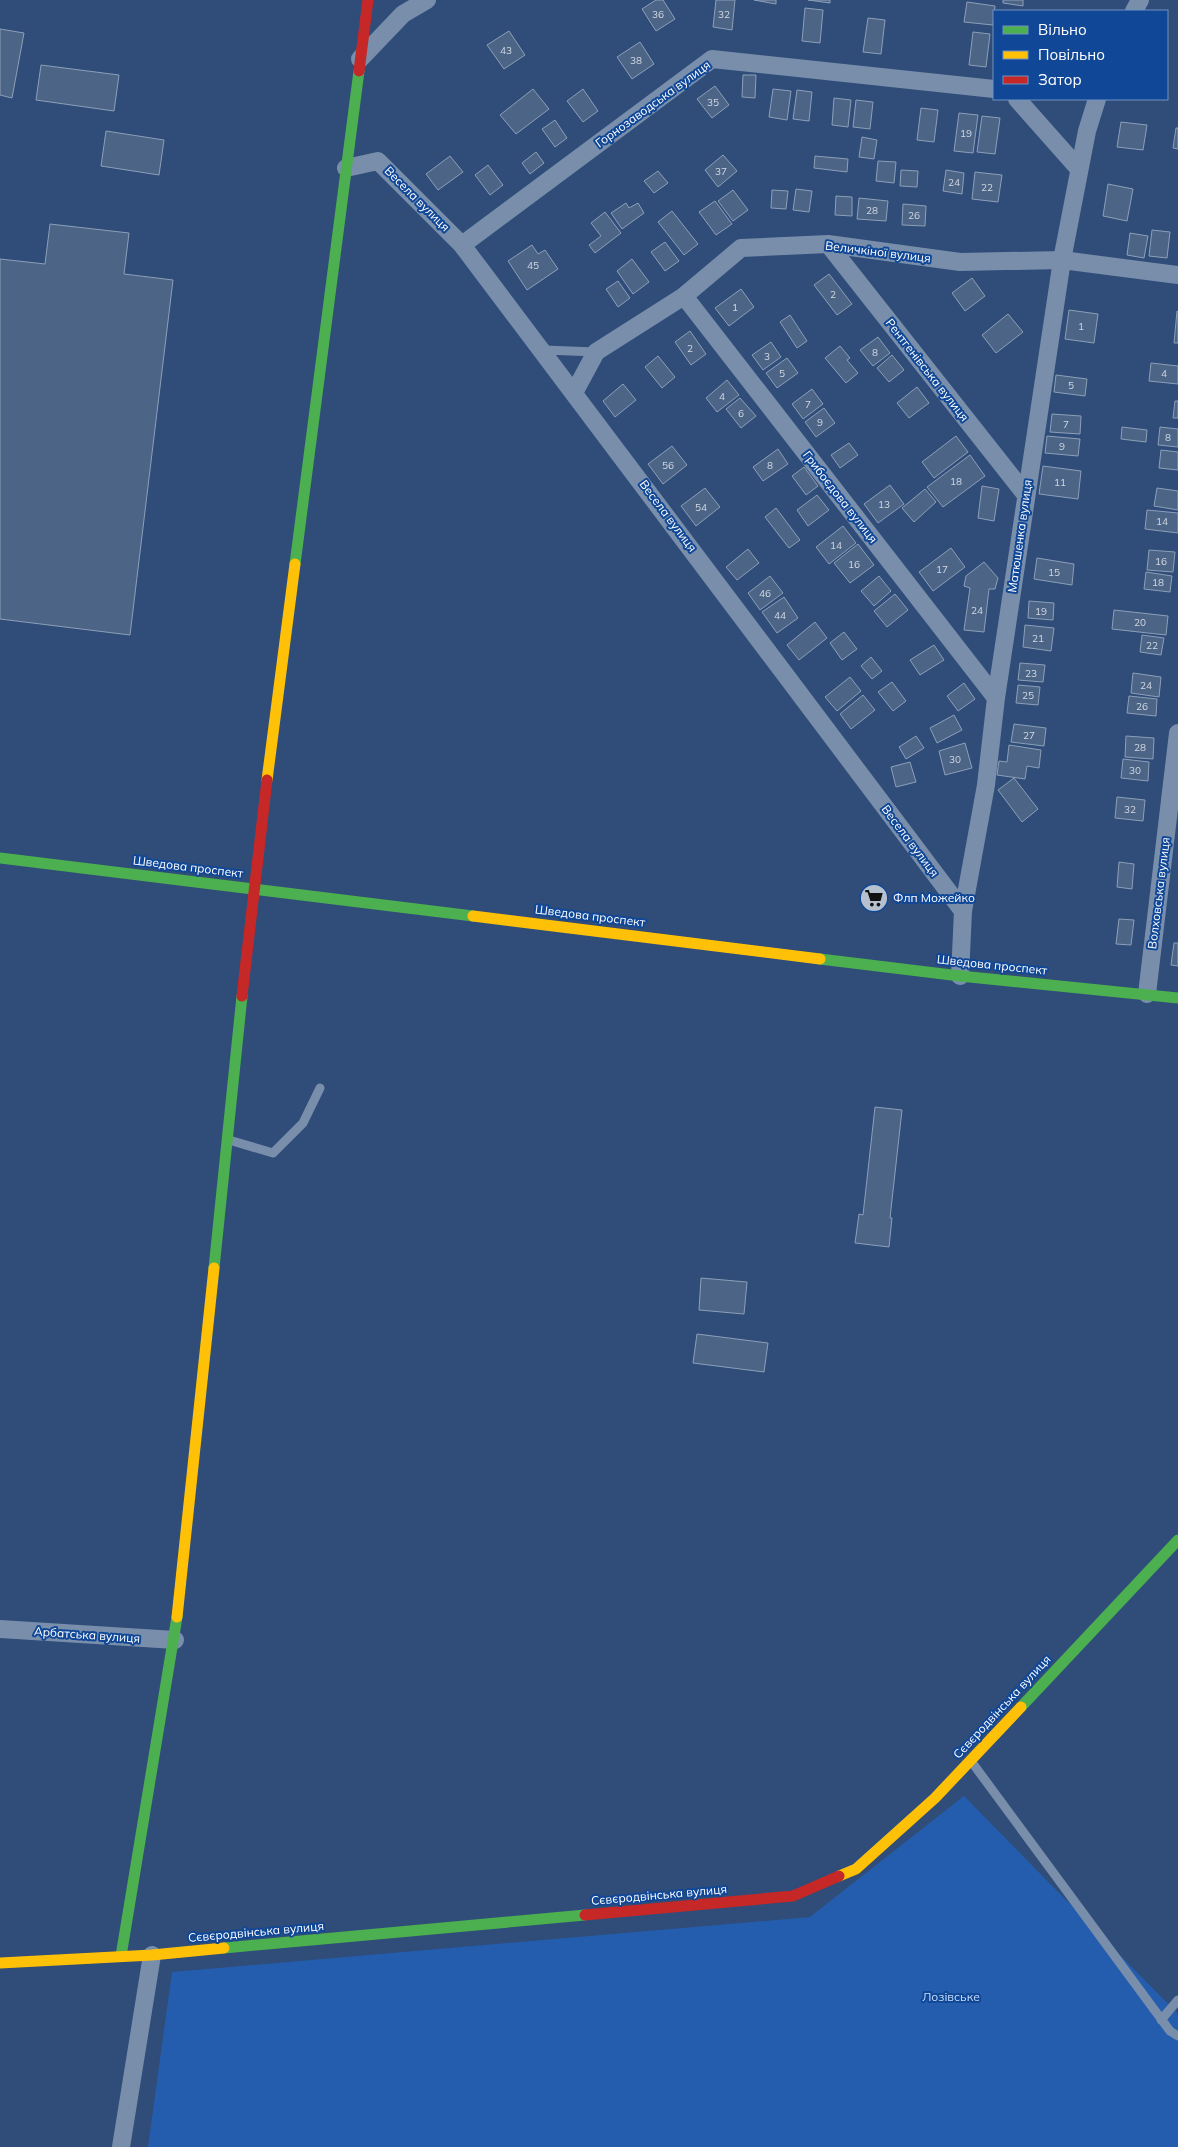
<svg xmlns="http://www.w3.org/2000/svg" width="1178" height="2147" viewBox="0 0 1178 2147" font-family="Mulish,sans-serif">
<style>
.green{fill:#245dae}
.building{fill:#4c6587;stroke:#8d9fb8}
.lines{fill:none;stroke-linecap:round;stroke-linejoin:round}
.lane{stroke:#788eab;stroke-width:9}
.street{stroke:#788eab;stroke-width:18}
.fast{stroke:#4caf50;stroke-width:11}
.slow{stroke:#ffc107;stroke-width:11}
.jam{stroke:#c62828;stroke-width:11}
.labels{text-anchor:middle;stroke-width:4;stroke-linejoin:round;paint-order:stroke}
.number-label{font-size:10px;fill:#d2d8e1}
.street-label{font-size:12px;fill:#fff;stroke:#104797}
.poi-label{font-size:12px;fill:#fff;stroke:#104797;text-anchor:start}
.park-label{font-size:12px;fill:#c8dffe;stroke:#104797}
</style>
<rect width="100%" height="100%" fill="#2f4d78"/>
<path class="green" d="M964,1796L1178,2014V2147H148L172,1972L810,1917Z"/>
<path class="building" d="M656,0H663L675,19L656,31L642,9Z
M716,0H735L732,30L713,27Z
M754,0H776V4Z
M808,0H830V3Z
M1003,0H1023V6L1003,3Z
M967,2L995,6L993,25L964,22Z
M805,8L823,10L820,43L802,41Z
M868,18L885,20L881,54L863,52Z
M0,29L24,33L12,98L0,95Z
M509,31L525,55L504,69L487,45Z
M973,32L990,34L986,67L969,65Z
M640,42L654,64L632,79L617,57Z
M41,65L119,75L114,111L36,100Z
M743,75H756L755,98L742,97Z
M715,86L729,105L712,118L697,99Z
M533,89L549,109L516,134L500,115Z
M583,89L598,111L583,122L567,101Z
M773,89L791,91L787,120L769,117Z
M797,90L812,92L809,121L793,119Z
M834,98L851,100L848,127L832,125Z
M856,100L873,102L870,129L853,127Z
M921,108L938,110L934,142L917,140Z
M959,113L978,115L973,153L954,151Z
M982,116L1000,118L995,154L977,152Z
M555,120L567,138L555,147L542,129Z
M1121,122L1147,125L1143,150L1117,147Z
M1176,128H1178V149L1173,148Z
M106,131L164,140L159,175L101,166Z
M862,137L877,140L874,159L859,157Z
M536,152L544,163L530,174L522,163Z
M723,155L737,171L718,187L705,170Z
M450,156L463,172L438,190L426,174Z
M815,156L848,159L847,172L814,168Z
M878,161L896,162L894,183L876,181Z
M488,165L503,185L490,195L475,175Z
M901,170L918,171L917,187L900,186Z
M946,170L964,173L962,194L943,191Z
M658,171L668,183L654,193L644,181Z
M975,172L1002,175L998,202L972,199Z
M1108,184L1133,189L1127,221L1103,216Z
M796,189L812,191L809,212L793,210Z
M733,190L748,210L733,221L718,201Z
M772,190L788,191L786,209L771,208Z
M836,196L852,197V216L835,215Z
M859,198L888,201L886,221L857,219Z
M715,201L732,224L716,235L699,212Z
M626,203L629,208L638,203L644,213L622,229L611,213Z
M903,204L926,206L925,226L902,225Z
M672,211L698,244L684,255L658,222Z
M605,212L621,233L595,253L589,245L601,236L591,223Z
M50,224L129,233L124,274L173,280L130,635L0,619V259L45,264Z
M1152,230L1170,232L1167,258L1149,256Z
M1130,233L1148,236L1144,258L1127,255Z
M665,242L679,261L665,271L651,252Z
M532,245L538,254L545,250L558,269L527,290L508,261Z
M632,259L649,282L633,294L617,271Z
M829,274L852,304L837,315L814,285Z
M972,278L985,296L965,311L952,293Z
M618,281L630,298L618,307L606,289Z
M741,289L754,307L729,326L715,308Z
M1069,310L1098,314L1094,343L1065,339Z
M1177,311L1178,312V343H1174Z
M1008,314L1023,332L996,353L982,335Z
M790,315L807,341L797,348L780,322Z
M690,331L706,354L691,365L675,342Z
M878,337L890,353L873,366L860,350Z
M771,342L781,357L763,370L752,355Z
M840,346L850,358L847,360L858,373L846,383L825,358Z
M892,355L904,370L889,382L877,368Z
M658,356L675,377L662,388L645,367Z
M787,358L798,373L777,388L766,373Z
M1151,363L1178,366V384L1149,381Z
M1056,375L1087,379L1085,396L1054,392Z
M727,380L739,395L717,412L706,398Z
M623,384L636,400L615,417L603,401Z
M917,387L929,403L909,418L897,403Z
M812,389L823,404L803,419L792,404Z
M740,398L756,416L741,428L726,409Z
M1175,401H1178V418H1173Z
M824,408L835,423L816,437L805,422Z
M1052,414L1081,416L1080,434L1050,432Z
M1122,427L1147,430L1146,442L1121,439Z
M1160,427L1178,429V447L1158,445Z
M956,436L968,452L934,478L922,462Z
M1047,436L1080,439L1078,456L1045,453Z
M849,443L858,455L840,468L831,455Z
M672,446L687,465L663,484L648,464Z
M778,449L788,464L763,481L753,467Z
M1161,450L1178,452V470L1159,468Z
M970,455L985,476L943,507L927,487Z
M1043,466L1081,471L1078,499L1039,494Z
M804,467L818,486L806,495L792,476Z
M890,485L904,504L878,523L864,504Z
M982,486L999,489L994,521L978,518Z
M705,488L720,507L696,526L681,506Z
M1157,488L1178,491V510L1154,506Z
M925,489L936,502L914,522L902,508Z
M817,495L829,510L808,526L797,510Z
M776,508L800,540L789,548L765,517Z
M1147,510L1178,513V533L1145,529Z
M843,526L856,543L829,564L816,547Z
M858,544L874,565L850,583L834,563Z
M951,548L965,567L933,591L919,572Z
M748,549L759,563L737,580L726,567Z
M1149,550L1175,552L1173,572L1147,570Z
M1037,558L1074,564L1072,585L1034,579Z
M984,562L998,578L995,589H989L984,632L964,630L970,588L964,586L966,576Z
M1146,572L1172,576L1170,592L1144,589Z
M770,576L783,593L760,610L748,593Z
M879,576L891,591L874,606L861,591Z
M895,594L908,610L887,627L874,611Z
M784,597L798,618L777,633L762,612Z
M1029,601L1054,603L1053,620L1028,618Z
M1114,610L1168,616L1166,635L1112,629Z
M815,622L827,638L799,660L787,645Z
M1025,625L1054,628L1051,651L1023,647Z
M844,632L857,649L842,660L830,643Z
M1142,635L1164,638L1161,655L1140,652Z
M934,645L944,660L920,675L910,660Z
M871,657L882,671L872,679L861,666Z
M1020,663L1045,665L1043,682L1018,680Z
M1133,673L1161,677L1159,697L1131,693Z
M850,677L861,691L837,711L825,697Z
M892,682L906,701L893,711L878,692Z
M964,683L975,699L958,711L947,696Z
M1018,685L1040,687L1038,705L1016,703Z
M863,695L875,710L851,729L840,714Z
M1129,696L1157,699L1156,716L1127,713Z
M954,715L962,730L937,743L930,728Z
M1014,724L1046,728L1044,746L1011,742Z
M916,736L924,748L906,759L899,747Z
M1126,736L1154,738L1153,759L1125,757Z
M965,743L972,768L945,775L939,751Z
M1009,745L1041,750L1039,768L1027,766L1025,779L997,775L999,761L1007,762Z
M1123,759L1149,762L1148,781L1121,778Z
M910,762L916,782L896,787L891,767Z
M1014,778L1038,809L1022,822L998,790Z
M1117,797L1145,800L1143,821L1115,818Z
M1119,862L1134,864L1132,889L1117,887Z
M1119,919L1134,920L1131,945L1116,944Z
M1174,943H1178V966L1171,965Z
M875,1107L902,1110L890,1218H892L889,1247L855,1243L859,1214L863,1215Z
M701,1278L747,1282L744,1314L699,1310Z
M697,1334L768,1343L764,1372L693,1363Z"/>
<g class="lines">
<path class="lane" d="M544,350L596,352
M229,1140L273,1153L303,1123L320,1088
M971,1761L1170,2031L1178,2036
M1161,2020L1178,2000"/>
<path class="street" d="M1134,11L1140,0
M360,59L403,14L427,0
M1017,99L1079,169
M346,168L378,161L462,245L963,911
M828,244L1026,495
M462,245L712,59L994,89
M684,296L996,698
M575,391L596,352L684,296L741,248L828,244L960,262L1062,260L1178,275
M960,976L963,911L986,785L996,698L1062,260L1087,131L1097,99
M1147,994L1178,733
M0,1629L175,1640
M121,2147L152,1955"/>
<path class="fast" d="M295,564L359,71
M0,858L473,916
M820,959L960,976L1178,998
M214,1268L242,996
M1021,1707L1178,1540
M224,1948L585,1915
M121,1956L177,1617"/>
<path class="slow" d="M267,780L295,564
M473,916L820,959
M177,1617L214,1268
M839,1876L856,1869L935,1798L1021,1707
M0,1963L152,1955L224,1948"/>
<path class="jam" d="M359,71L368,0
M242,996L267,780
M585,1915L793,1896L839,1876"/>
</g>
<defs>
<symbol id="supermarket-disc" viewBox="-11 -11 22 22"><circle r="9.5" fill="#b6c1d0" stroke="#104797"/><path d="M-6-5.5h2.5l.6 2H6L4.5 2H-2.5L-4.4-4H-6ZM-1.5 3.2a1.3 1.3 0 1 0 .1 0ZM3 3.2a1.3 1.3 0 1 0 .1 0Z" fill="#111"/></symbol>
</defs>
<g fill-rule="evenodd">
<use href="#supermarket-disc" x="858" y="882" width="32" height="32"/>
</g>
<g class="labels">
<g class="number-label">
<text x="658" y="18">36</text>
<text x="724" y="18">32</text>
<text x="506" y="54">43</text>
<text x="636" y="64">38</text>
<text x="713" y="106">35</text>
<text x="966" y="137">19</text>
<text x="721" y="175">37</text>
<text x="954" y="186">24</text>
<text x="987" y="191">22</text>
<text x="872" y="214">28</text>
<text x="914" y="219">26</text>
<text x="533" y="269">45</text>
<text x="833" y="298">2</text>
<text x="735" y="311">1</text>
<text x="1081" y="330">1</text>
<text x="690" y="352">2</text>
<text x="875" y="356">8</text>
<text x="767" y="360">3</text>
<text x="782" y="377">5</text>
<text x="1164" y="377">4</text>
<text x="1071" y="389">5</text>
<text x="722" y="400">4</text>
<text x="808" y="408">7</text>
<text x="741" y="417">6</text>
<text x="820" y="426">9</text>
<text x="1066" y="428">7</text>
<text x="1168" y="441">8</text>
<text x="1062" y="450">9</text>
<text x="668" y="469">56</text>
<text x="770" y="469">8</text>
<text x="956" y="485">18</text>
<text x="1060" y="486">11</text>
<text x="884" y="508">13</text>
<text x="701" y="511">54</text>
<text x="1162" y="525">14</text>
<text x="836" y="549">14</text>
<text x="1161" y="565">16</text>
<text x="854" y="568">16</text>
<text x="942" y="573">17</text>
<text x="1054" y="576">15</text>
<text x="1158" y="586">18</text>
<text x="765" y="597">46</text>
<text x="977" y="614">24</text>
<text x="1041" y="615">19</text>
<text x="780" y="619">44</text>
<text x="1140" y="626">20</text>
<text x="1038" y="642">21</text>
<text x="1152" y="649">22</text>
<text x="1031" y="677">23</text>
<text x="1146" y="689">24</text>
<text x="1028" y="699">25</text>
<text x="1142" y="710">26</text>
<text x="1029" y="739">27</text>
<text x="1140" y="751">28</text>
<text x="955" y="763">30</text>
<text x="1135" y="774">30</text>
<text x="1130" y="813">32</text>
</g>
<g class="street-label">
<text transform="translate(653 104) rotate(-36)" y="4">Горнозаводська вулиця</text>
<text transform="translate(417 199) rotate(45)" y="4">Весела вулиця</text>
<text transform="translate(878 252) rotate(7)" y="4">Величкіної вулиця</text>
<text transform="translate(927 370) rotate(52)" y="4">Рентгенівська вулиця</text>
<text transform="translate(840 497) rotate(52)" y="4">Грибоєдова вулиця</text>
<text transform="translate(668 516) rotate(53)" y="4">Весела вулиця</text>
<text transform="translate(1020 536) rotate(-82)" y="4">Матюшенка вулиця</text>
<text transform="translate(910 841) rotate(53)" y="4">Весела вулиця</text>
<text transform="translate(188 867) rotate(7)" y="4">Шведова проспект</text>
<text transform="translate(1159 893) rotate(-83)" y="4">Волховська вулиця</text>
<text transform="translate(590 916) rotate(7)" y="4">Шведова проспект</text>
<text transform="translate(992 965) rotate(6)" y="4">Шведова проспект</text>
<text transform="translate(87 1635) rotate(4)" y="4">Арбатська вулиця</text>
<text transform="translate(1002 1707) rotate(-47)" y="4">Сєвєродвінська вулиця</text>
<text transform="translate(659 1895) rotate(-5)" y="4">Сєвєродвінська вулиця</text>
<text transform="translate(256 1932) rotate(-5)" y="4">Сєвєродвінська вулиця</text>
</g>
<g class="poi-label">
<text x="893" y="902">Флп Можейко</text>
</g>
<g class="park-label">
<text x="951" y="2001">Лозівське</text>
</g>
</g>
<rect x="993" y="10" width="175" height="90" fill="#104797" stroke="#7091c1"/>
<rect x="1003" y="26" width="25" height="8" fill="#4caf50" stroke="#7091c1"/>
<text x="1038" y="35" font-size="15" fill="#ffffff">Вільно</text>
<rect x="1003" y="51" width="25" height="8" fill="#ffc107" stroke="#7091c1"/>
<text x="1038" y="60" font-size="15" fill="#ffffff">Повільно</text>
<rect x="1003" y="76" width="25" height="8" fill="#c62828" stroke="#7091c1"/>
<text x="1038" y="85" font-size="15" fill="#ffffff">Затор</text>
</svg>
